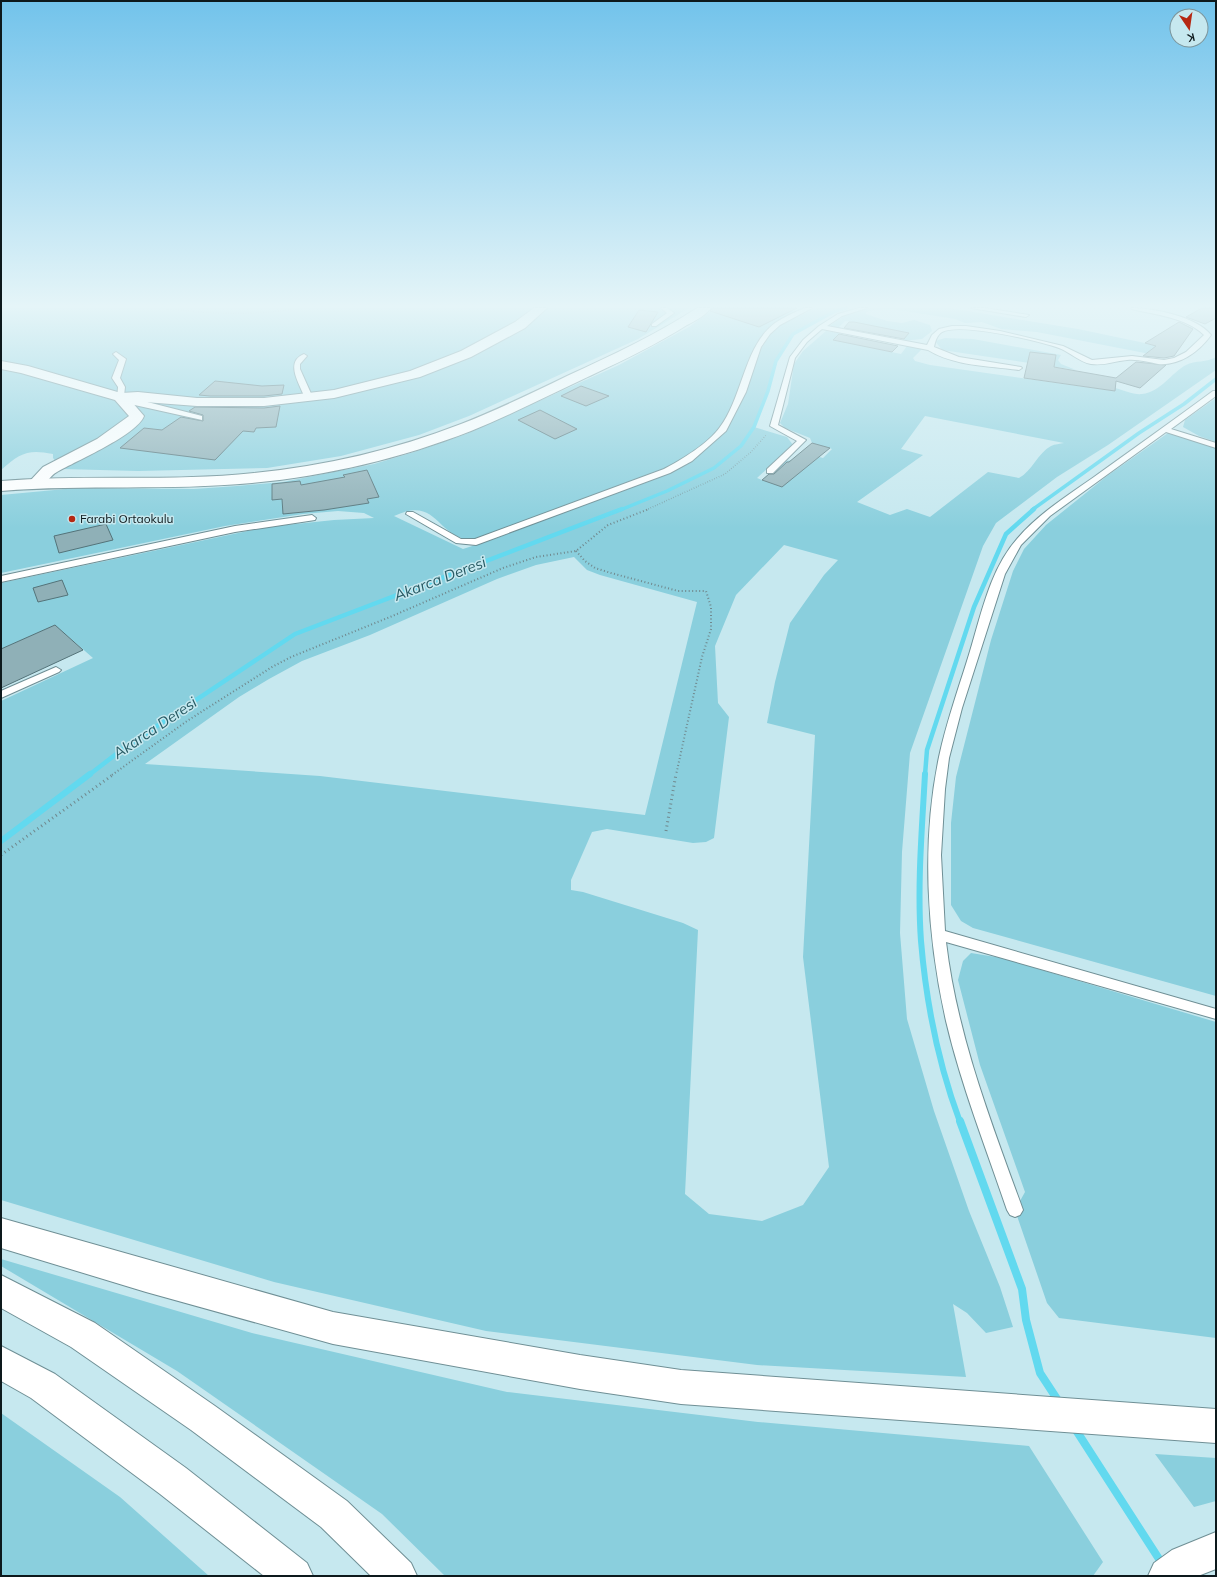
<svg xmlns="http://www.w3.org/2000/svg" width="1217" height="1577" viewBox="0 0 1217 1577" font-family="Mulish,sans-serif">
<style>
.green{fill:#8acfdd;fill-rule:evenodd}
.lines{fill:none;stroke-linecap:round;stroke-linejoin:round}
.stream-far3{stroke:#62d9ef;stroke-width:3.5}
.stream-far2{stroke:#62d9ef;stroke-width:4.5}
.stream-far1{stroke:#62d9ef;stroke-width:6}
.stream{stroke:#62d9ef;stroke-width:8}
.building{fill:#8fb0b7;stroke:#547379}
.lane-casing{stroke:#6f8f95;stroke-width:2}
.street-casing{stroke:#6f8f95;stroke-width:2}
.secondary-casing{stroke:#6f8f95;stroke-width:2}
.highway-casing{stroke:#6f8f95;stroke-width:2}
.path-far2{stroke:#70888d;stroke-width:1.5;stroke-dasharray:0.5 2;stroke-linecap:butt}
.path-far1{stroke:#70888d;stroke-width:2;stroke-dasharray:1 2.5;stroke-linecap:butt}
.path{stroke:#70888d;stroke-width:3;stroke-dasharray:1 3.5;stroke-linecap:butt}
.lane{fill:#fff;fill-rule:evenodd}
.street{fill:#fff;fill-rule:evenodd}
.secondary{fill:#fff;fill-rule:evenodd}
.highway{fill:#fff;fill-rule:evenodd}
.poi-dot{fill:#b52813;stroke:#c6e8ef;stroke-width:1.5}
.labels{text-anchor:middle;stroke-width:3;stroke-linejoin:round;paint-order:stroke}
.far-poi-label{font-size:12px;fill:#0d191c;stroke:#c6e8ef;text-anchor:start}
.water-label{font-size:15px;font-style:italic;fill:#275a63;stroke:#c6e8ef}
</style>
<rect width="100%" height="100%" fill="#c6e8ef"/>
<path class="green" d="M1,308H689L638,339L469,416L419,435L341,456L267,468L138,471L62,469L53,458V454C28,449 20,453 1,470Z
M715,308H783L797,312C790,315 781,318 775,323C747,345 747,382 731,412C716,438 688,457 662,471L472,540C435,537 438,495 394,516L463,549L497,538L667,473L726,429L746,392L761,349L769,336L781,325L816,308H846L835,311L793,334L776,361L768,391L754,427L787,437L793,445L757,478L762,480L786,461L792,460L802,452L823,458L832,449L812,443L810,438L785,428L780,423L788,404L794,364L803,351L826,331L840,333L834,340L901,354L907,346L922,349L913,358L915,361L930,365L1114,391L1115,388C1123,390 1134,395 1142,394C1161,392 1171,373 1186,365C1195,360 1207,363 1216,357V370L1108,445L1057,477L996,523L983,546L910,753L902,852L900,933L907,1019L934,1111L969,1211L1000,1287L1013,1327L986,1333L967,1313L953,1304L966,1377L757,1365L486,1331L274,1282L1,1200V701L93,658L55,625L1,649V583L267,527L334,520L374,518L364,513L338,511L303,514L225,526L1,573V495L76,488L194,489L237,486L283,482L374,464L414,452L466,434L619,365L689,327ZM925,416L1064,443C1060,444 1055,444 1051,446C1038,453 1032,471 1019,478L988,472L930,517L907,509L890,515L857,502L923,455L901,449ZM784,545L838,560L824,575L790,623L775,682L767,723L815,735L803,957L829,1167L803,1205L762,1221L709,1214L685,1194L698,930L683,923L583,892L571,890V880L592,832L607,829L693,843L706,842L714,838L729,717L718,703L715,646L736,595ZM574,557L587,570L600,575L697,602L645,815L320,776L145,764L239,697L269,679L302,661L370,635L497,579L536,565Z
M871,308H949L1078,329L1178,350L1170,355L1160,356L1037,332L1001,329L982,322L965,323L955,319L892,309L875,310L866,312V314L887,321L902,323L914,320L930,325L932,331L922,339L902,341L909,333L854,322L845,321L839,327L846,330L828,327L844,316Z
M945,338L973,339L1056,354L1061,355L1058,360L1061,364L1076,370L942,350L935,341Z
M1216,398V442L1199,436L1183,427L1185,420Z
M1168,433L1216,446V996L973,928L961,921L951,905V823L956,777L991,640L1013,571L1024,549L1046,525L1107,476Z
M971,953L1002,958L1216,1022V1338L1059,1318L1047,1303L1015,1210L1025,1192L980,1065L958,980L963,961Z
M1,1259L252,1333L507,1392L758,1422L1029,1446L1103,1562L1093,1576H445L382,1514L177,1371L1,1266Z
M1,1413L120,1497L209,1576H1Z
M1155,1454L1216,1458V1501L1194,1507Z"/>
<g class="lines">
<path class="stream-far3" d="M620,510L667,491L714,468L741,446L754,427L768,391L776,361L793,334L835,311L846,308
M1032,510L1139,433L1184,404L1216,379"/>
<path class="stream-far2" d="M89,775L124,748L295,634L622,509
M925,775L927,750L974,607L1006,534L1034,509"/>
<path class="stream-far1" d="M925,774C922,829 917,885 921,941C926,1001 939,1066 960,1122
M1,841L90,774"/>
<path class="stream" d="M960,1121L1022,1289L1026,1320L1040,1373L1059,1402
M1074,1427L1170,1576"/>
</g>
<path class="building" d="M712,308H797L759,327L710,311Z
M1202,308H1216V318L1205,324L1186,317Z
M639,310L658,312L646,332L628,327Z
M849,322H854L909,333L904,339L844,328Z
M1179,322L1193,329L1174,356L1164,358L1143,356L1156,346L1145,343Z
M839,334L898,346L892,352L833,340Z
M1030,352L1056,355L1054,367L1116,378L1136,362L1166,365L1140,388L1116,381L1115,391L1024,378Z
M215,381L262,386L284,385L282,394L264,396H210L199,395Z
M581,386L609,396L586,406L561,396Z
M280,406L276,427L256,428L254,432L243,431L215,460L120,448L144,428L162,430L181,417L203,421V415L189,411L195,407L264,408Z
M540,410L577,429L555,439L518,420Z
M812,443L830,448L782,487L762,480L769,474H774L787,462H789Z
M367,470L379,497L367,499L369,503L324,510L283,514L282,499L272,500V484L300,481L301,485L345,477L343,475Z
M106,524L113,540L59,553L54,536Z
M62,580L68,595L38,602L33,588Z
M55,625L83,650L1,688V649Z"/>
<g class="lines">
<defs>
<path id="lane" d="M661,308H667L674,313L656,326H652V324L667,313Z
M805,308H812L780,325L770,334L761,347L746,392L726,431L692,461L670,473L476,545L456,543L406,514L407,512H413L461,539H475L664,469C681,460 709,443 720,427C743,396 744,346 775,323C784,317 795,312 805,308Z
M859,308H867L842,316L827,326L927,345L932,335L939,329L952,326H966L1000,331L1063,346L1092,360L1132,356L1164,360L1174,358L1186,352L1204,335C1186,317 1155,315 1132,309L1131,308C1154,308 1197,317 1211,335C1199,352 1179,366 1158,364C1148,362 1138,359 1127,360C1115,361 1104,366 1091,364C1079,362 1070,352 1059,348C1038,341 961,322 942,332C937,335 935,342 934,347L959,357L1021,367L1022,368L1019,370C989,366 954,366 928,350L822,329L807,342L795,358L778,425L806,440L773,473H767V469L797,441L770,426L790,357L803,340L819,326L838,314Z
M971,308H985L1029,315L1026,317Z
M116,352L126,359L120,378L125,387L124,396L202,416V420L130,404L117,399L118,387L112,378L119,360L113,354Z
M304,354L307,356L300,364V369L313,398L309,400L305,398C300,385 284,362 304,354Z
M1213,391H1216V396L1171,429L1216,443V448L1166,432L1050,516L1021,545L1005,574L962,708L949,758L945,789L941,855L945,931L1216,1009V1019L946,942C957,1035 991,1122 1023,1210L1020,1215L1015,1217L1010,1215L1007,1210C986,1148 961,1085 946,1021C927,936 921,843 939,757C946,724 957,693 967,661C980,621 988,572 1017,539C1038,514 1067,496 1094,477C1134,448 1174,420 1213,391Z
M312,515L316,518L315,520L235,532L1,582V576L235,526Z
M56,667L61,670L59,672L1,698V691Z"/>
<path id="street" d="M534,308H547L525,328L471,357L420,377L334,398L264,406H197L131,401L144,416C137,435 76,461 57,472C51,475 48,481 43,485C39,487 35,486 31,485L29,482L43,467L97,439L129,416L115,400L21,373L1,369V361L28,366L121,393L138,392L197,398H264L334,390L410,371L461,351L515,322Z"/>
<path id="secondary" d="M697,308H711C706,315 695,321 687,325C657,344 626,359 594,374C553,393 513,414 471,431C402,458 327,476 252,483C169,491 85,484 1,491V481C85,474 170,482 254,473C325,466 394,450 461,424C497,410 532,393 567,376C612,355 656,335 697,308Z"/>
<path id="highway" d="M1,1218L333,1312L580,1355L681,1370L1216,1409V1443L681,1404L580,1389L333,1344L146,1292L1,1248Z
M1,1275L95,1323L215,1406L347,1501L411,1563L417,1576H371L321,1527L191,1430L71,1347L1,1308Z
M1,1346L55,1374L186,1468L307,1563L313,1576H264L160,1494L31,1398L1,1381Z
M1216,1532V1569L1198,1576H1148L1154,1563L1172,1550Z"/>
</defs>
<use href="#lane" class="lane-casing"/>
<use href="#street" class="street-casing"/>
<use href="#secondary" class="secondary-casing"/>
<use href="#highway" class="highway-casing"/>
<path class="path-far2" d="M161,308C208,314 254,316 301,308
M646,510L725,474L751,452L767,434"/>
<path class="path-far1" d="M576,551L585,561L595,568L611,573L678,591H706L711,607V629L702,657L676,775
M112,775L187,721L272,667L291,657L390,617L503,568L536,557L576,551L608,525L649,509"/>
<path class="path" d="M666,831L676,774
M1,855L114,774"/>
<use href="#lane" class="lane"/>
<use href="#street" class="street"/>
<use href="#secondary" class="secondary"/>
<use href="#highway" class="highway"/>
</g>
<linearGradient id="sky" x2="0" y2="1"><stop stop-color="#72c3eb"/><stop offset="0.58" stop-color="#e5f5f8"/><stop offset="1" stop-color="#e5f5f8" stop-opacity="0"/></linearGradient>
<rect width="1217" height="528" fill="url(#sky)"/>
<circle class="poi-dot" cx="72" cy="519" r="4"/>
<g class="labels">
<g class="far-poi-label">
<text x="80" y="523">Farabi Ortaokulu</text>
</g>
<g class="water-label">
<text transform="translate(440 579) rotate(-21)" y="5">Akarca Deresi</text>
<text transform="translate(155 728) rotate(-34)" y="5">Akarca Deresi</text>
</g>
</g>
<rect width="1217" height="1577" fill="none" stroke="#0d191c" stroke-width="4"/>
<g transform="translate(1189 28) rotate(167)"><circle r="19" fill="#c6e8ef" stroke="#7c959b"/>
<path d="M0-3L7 15L0 10L-7 15Z" fill="#b52813"/>
<text y="-6" font-size="11" font-weight="bold" text-anchor="middle" fill="#0d191c">K</text>
</g>
</svg>
